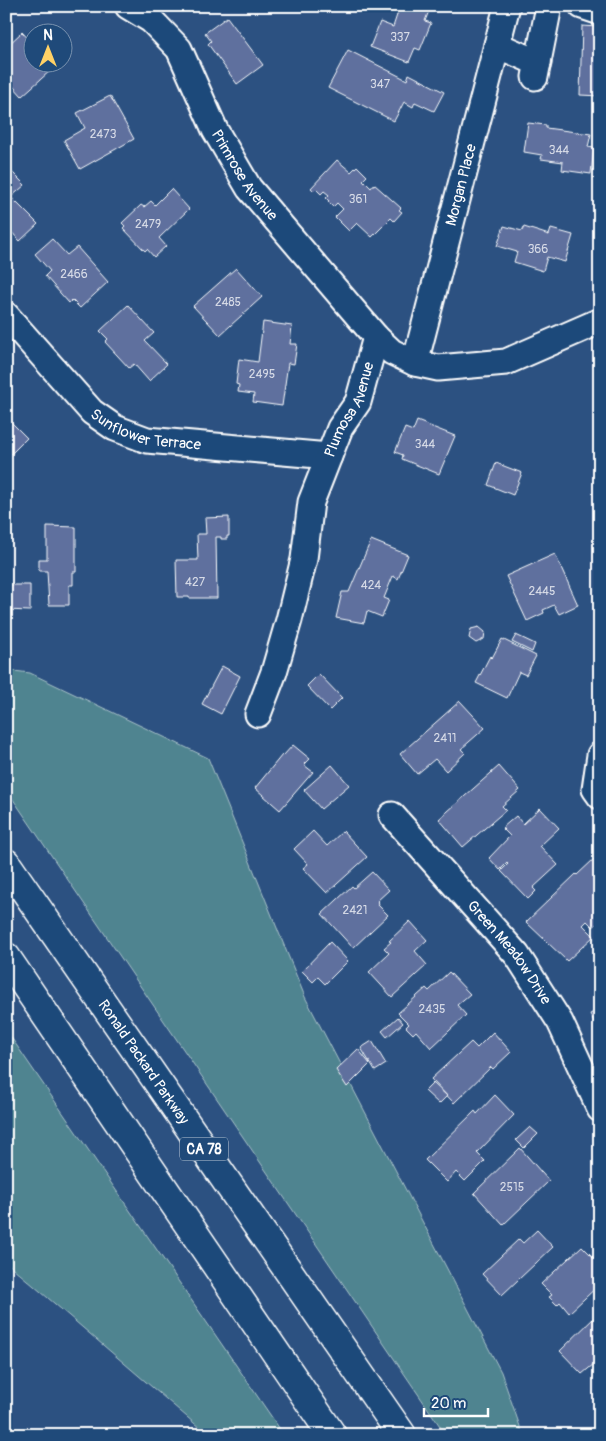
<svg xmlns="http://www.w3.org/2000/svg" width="606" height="1441" viewBox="0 0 606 1441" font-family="Pangolin,sans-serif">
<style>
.green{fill:#508490;stroke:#a8c2c8}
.building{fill:#5e6f9e;stroke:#fff}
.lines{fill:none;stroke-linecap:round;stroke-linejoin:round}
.minor-casing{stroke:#fff;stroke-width:29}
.highway-casing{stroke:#fff;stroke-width:31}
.minor{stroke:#1f4a7a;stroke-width:25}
.highway{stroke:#1f4a7a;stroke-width:28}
.labels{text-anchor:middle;stroke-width:5;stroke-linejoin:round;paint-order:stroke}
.number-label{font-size:12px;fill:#d7dbe7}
.shield{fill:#1f4a7a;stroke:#bcc9d7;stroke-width:1}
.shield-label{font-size:14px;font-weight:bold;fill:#fff}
.street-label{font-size:15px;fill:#fff;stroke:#1f4a7a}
</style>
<rect width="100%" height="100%" fill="#2c5181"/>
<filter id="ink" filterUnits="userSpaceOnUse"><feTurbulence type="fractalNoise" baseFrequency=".02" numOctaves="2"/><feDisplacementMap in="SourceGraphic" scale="10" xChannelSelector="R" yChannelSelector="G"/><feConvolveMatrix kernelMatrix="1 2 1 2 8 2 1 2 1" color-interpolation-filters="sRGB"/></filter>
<g filter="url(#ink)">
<path class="green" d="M6,670L30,673L208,758L305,997L501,1372L523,1435H446L6,789Z
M6,1030L284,1435H208L6,1262Z"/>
<path class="building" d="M400,6H418L429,11L425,21L431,23L420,50L415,48L409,62L370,47L380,22L393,27Z
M227,17L263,65L237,84L208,44L211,41L205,33Z
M582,26L600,27V96L580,95Z
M22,32L32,43V62H60L22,96L6,78V47Z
M348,50L407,80L409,74L444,92L434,111L415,102L413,107L404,102L394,121L328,88Z
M110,96L134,139L80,169L64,140L85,128L77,113Z
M528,123L546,125V128L591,134L588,147L594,148L591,174L562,170L563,162L541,159L542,155L524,152Z
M337,160L351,172L357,166L367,176L363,180L371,188L374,184L401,208L399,210L402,212L394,221L391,218L372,237L357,223L349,231L335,217L343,209L337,203L333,207L328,202L329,201L326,198L329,195L324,191L321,194L316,189L314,191L311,188Z
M6,166L25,185L11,197L38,224L20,241L6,226Z
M171,189L189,209L159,238L166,246L154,257L147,249L145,251L123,228L125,226L122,223L141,205L144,207L151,201L155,205Z
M504,226L522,231L524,227L549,235L551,229L573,235L565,262L547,257L543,271L514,262L517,252L497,246Z
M52,239L67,255L77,247L108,282L80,308L72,300L69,303L45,276L50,271L35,254Z
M236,268L262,297L220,335L193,306Z
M128,305L154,333L145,341L167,364L149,381L134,364L129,368L105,342L108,339L100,331Z
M263,322L292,326L290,344H297L294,364L288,363L282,406L253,402L254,394L238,392L239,385L236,384L239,359L258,362Z
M6,417L27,438L6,459Z
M417,421L455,436L439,474L402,459L403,455L395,452L405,428L413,431Z
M496,463L522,473L513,495L488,485Z
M229,517V536H227V539H221V537H216L217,598H189V597H177L176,560H198L197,534H206L205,518Z
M47,526L76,527V572H73V585H69V605H49L47,571H39V559H47Z
M371,540L408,555L398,579L393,576L384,598L389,600L382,617L367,611L364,623L336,618L342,592H349Z
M555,554L578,605L559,614L554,605L543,610L544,613L527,621L506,576Z
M7,585H30V611L6,610Z
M479,627L485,632L484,639L476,643L469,638L471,629Z
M516,635L535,644L532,652L512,642Z
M502,639L536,656L526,675L519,672L507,698L476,683L490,656L492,658Z
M222,666L240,676L221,714L202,704Z
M319,674L342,698L330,710L307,686Z
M460,701L485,728L461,749L465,753L446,771L435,759L417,774L400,754Z
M293,745L310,759L304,765L313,772L280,810L255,788L282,755L283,756Z
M332,765L349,785L321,809L304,790Z
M499,766L520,790L502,806L506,810L463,847L439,819Z
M540,808L559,828L540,846L558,865L533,888L536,891L528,899L501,871L508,864L507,863L500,870L489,858L510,836L502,828L516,816L523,824Z
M313,831L327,846L343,831L367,857L327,893L303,868L308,864L294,849Z
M594,859L600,866V921L593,927L587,921L583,925L594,936L567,961L526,922L576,874L577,875Z
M372,872L389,890L377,901L379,903L378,905L388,915L353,948L322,914L352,886L354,888Z
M410,921L427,940L415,951L427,965L392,997L369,972L389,953L384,948L391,942L389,941Z
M330,942L348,961L325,984L318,977L313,982L302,971Z
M449,972L470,994L457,1005L466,1015L431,1048L416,1031L413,1034L406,1027L409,1024L398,1013L426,988L429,991Z
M600,1009V1033L590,1014Z
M398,1017L403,1023L387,1037L382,1031Z
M493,1032L511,1052L493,1069L491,1067L454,1103L431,1079L471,1042L477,1048Z
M372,1041L386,1064L375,1071L361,1048Z
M358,1049L370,1064L347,1087L336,1070Z
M433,1083L447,1096L439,1104L425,1091Z
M495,1095L514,1115L477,1153L485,1161L465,1181L456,1172L447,1182L425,1160L475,1111L477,1114Z
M530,1127L538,1134L524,1148L516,1140Z
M520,1148L549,1181L503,1225L474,1193Z
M537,1230L553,1247L502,1295L482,1274L519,1239L523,1243Z
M582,1246L600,1264V1284L569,1313L560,1302L557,1305L549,1297L552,1295L541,1284Z
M600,1307V1359L582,1374L560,1351L599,1313L596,1311Z"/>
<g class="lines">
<defs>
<g id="minor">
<path id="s1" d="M128,6L151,20L179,49L215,130L249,188L376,337L392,352L415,363L438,368L506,362L600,321"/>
<path d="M582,6L600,12"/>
<path d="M497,45L538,63"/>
<path d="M535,77L549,6"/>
<path id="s2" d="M6,315L92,412L115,428L147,440L329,456"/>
<path id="s3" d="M415,363L507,6"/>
<path id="s4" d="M258,714L274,672L289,620L304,559L311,502L340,428L358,402L376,337"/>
<path d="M600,755L595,789L600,796"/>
<path id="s5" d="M392,815L517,955L560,1022L600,1109"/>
</g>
<g id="highway">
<path id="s6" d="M6,863L402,1435"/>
<path d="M6,957L332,1435"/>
</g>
</defs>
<use href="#minor" class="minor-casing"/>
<use href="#highway" class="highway-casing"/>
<use href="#minor" class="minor"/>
<use href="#highway" class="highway"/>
</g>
</g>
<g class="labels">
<g class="number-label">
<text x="400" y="41">337</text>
<text x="380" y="88">347</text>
<text x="103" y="138">2473</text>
<text x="559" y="154">344</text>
<text x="358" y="203">361</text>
<text x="148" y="228">2479</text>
<text x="538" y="253">366</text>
<text x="74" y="278">2466</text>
<text x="228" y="306">2485</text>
<text x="262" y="378">2495</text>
<text x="425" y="448">344</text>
<text x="195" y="586">427</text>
<text x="371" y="589">424</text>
<text x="542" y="595">2445</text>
<text x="445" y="742">2411</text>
<text x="355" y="914">2421</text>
<text x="432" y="1013">2435</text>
<text x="512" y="1191">2515</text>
</g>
<rect class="shield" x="180" y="1137.5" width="48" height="23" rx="4"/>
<g class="shield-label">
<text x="204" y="1154">CA 78</text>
</g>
<g class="street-label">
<text dy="5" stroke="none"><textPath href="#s1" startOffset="210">Primrose Avenue</textPath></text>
<text dy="5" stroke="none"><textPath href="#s3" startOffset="184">Morgan Place</textPath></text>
<text dy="5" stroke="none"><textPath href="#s4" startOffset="320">Plumosa Avenue</textPath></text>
<text dy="5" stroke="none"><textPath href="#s2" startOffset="188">Sunflower Terrace</textPath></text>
<text dy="5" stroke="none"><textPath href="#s5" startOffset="181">Green Meadow Drive</textPath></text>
<text dy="5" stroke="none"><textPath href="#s6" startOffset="242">Ronald Packard Parkway</textPath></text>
</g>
</g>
<rect width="606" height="1441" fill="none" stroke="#1f4a7a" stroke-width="25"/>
<rect x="12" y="12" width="581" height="1416" fill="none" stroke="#fff" stroke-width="2" filter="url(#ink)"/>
<g transform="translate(48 48)"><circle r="24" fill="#1f4a7a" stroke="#7992af"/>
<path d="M0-4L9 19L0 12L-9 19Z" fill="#ffd166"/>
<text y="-8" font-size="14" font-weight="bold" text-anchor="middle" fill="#ffffff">N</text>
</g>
<path d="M424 1408v8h64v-8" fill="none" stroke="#ffffff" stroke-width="2.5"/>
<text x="431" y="1408" font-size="15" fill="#ffffff" stroke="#1f4a7a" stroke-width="4" paint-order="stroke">20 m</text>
</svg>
